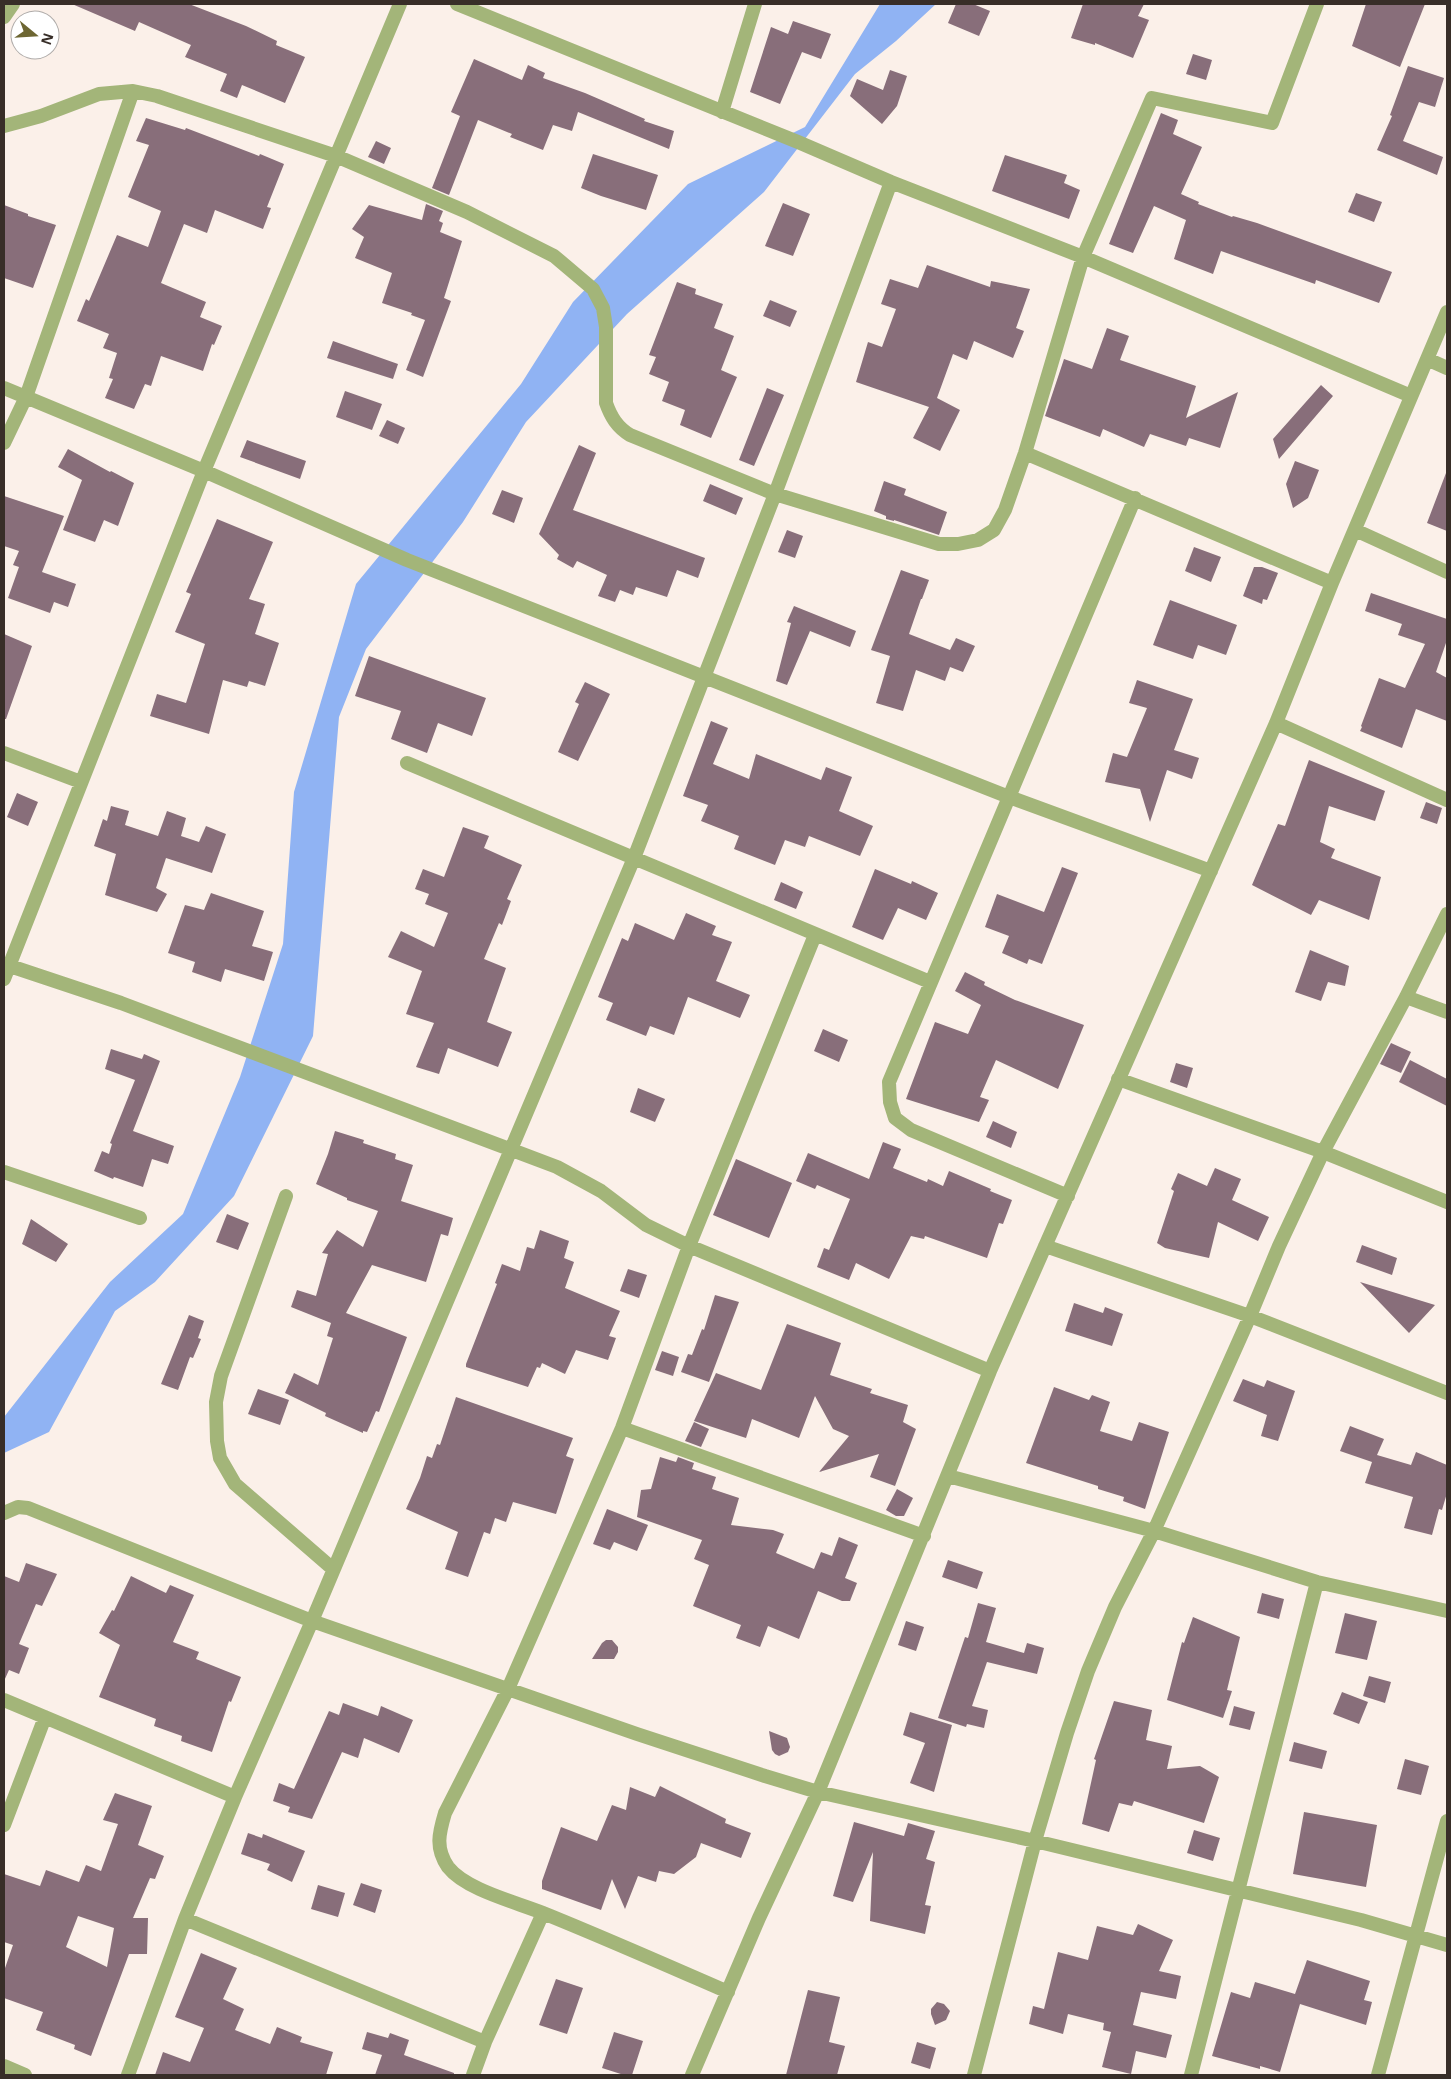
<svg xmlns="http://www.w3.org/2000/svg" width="1451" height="2079" viewBox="0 0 1451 2079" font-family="'Noto Sans',sans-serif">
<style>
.water{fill:#90b3f3}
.building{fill:#886e7a;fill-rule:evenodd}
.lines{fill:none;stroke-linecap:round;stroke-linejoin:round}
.minor{stroke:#a3b579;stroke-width:14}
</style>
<rect width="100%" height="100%" fill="#fbf0e9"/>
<path class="water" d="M880,4H936L896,41L855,74L764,192L627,314L526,422L463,522L366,649L339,717L313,1036L234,1196L155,1282L115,1311L49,1432L4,1453V1417L110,1282L183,1214L240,1077L283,944L294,792L356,584L521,384L573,302L688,184L805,127Z"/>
<path class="building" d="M72,4H189L246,26L277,41L276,45L305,57L285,103L242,85L237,98L220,91L227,74L185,57L191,45L139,22L135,31Z
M956,4H973L990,11L979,36L948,23Z
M1083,4H1144L1138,16L1149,20L1133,58L1095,43V45L1071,38Z
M1366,4H1425L1400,67L1352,46Z
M793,21L831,34L821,59L802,52L780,104L750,92L771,27L788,34Z
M1193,54L1212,60L1206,80L1186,74Z
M474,59L522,80L528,65L545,73L543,78L585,93L645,119L644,121L674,131L669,149L578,112L572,131L553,125L543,150L510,137L512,134L478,120L449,195L432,188L460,116L451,112Z
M1408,66L1444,78L1435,107L1419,102L1403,141L1443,157L1437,175L1377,150L1392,116L1390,115Z
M890,70L907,76L897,106L882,124L850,96L857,79L883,90Z
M1161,113L1178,120L1173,134L1202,147L1181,194L1199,202L1198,204L1232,217L1233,216L1257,223L1392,272L1379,303L1316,280L1315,284L1221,251L1213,274L1174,259L1186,220L1154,206L1133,253L1109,244Z
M146,118L185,130L186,128L259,156L260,154L284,164L267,207L271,208L263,229L215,210L207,233L184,224L161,283L206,302L200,317L222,326L214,345L212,344L203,371L161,356L151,386L145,384L134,409L105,398L113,379L109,378L117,353L103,348L109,334L77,321L86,299L89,301L117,235L148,247L161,211L128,197L149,145L136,141Z
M376,141L391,148L384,164L368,157Z
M593,154L658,175L646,210L601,196L581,188Z
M1005,155L1067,175L1064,183L1080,190L1069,219L992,191Z
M1356,193L1382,202L1374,222L1348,212Z
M783,203L810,214L793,256L765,246Z
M426,204L443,211L439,221L443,223L440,232L462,241L444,298L451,301L423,377L406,370L425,320L411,315L412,313L382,303L392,273L355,258L364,237L352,229L369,205L422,220Z
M4,205L28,214V216L56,225L33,288L4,278Z
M927,265L990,287L991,281L1030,289L1016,328L1024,331L1013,358L974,341L967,360L953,354L937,398L960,410L940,451L913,438L929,407L856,382L868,342L882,347L896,309L881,304L890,279L918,288Z
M677,282L696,289L695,294L723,304L714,328L734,336L721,370L737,377L711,438L680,425L685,410L662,401L669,382L649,374L656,357L649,355Z
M770,300L797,311L790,327L763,316Z
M1107,328L1129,336L1120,360L1196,386L1186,418L1238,392L1220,448L1189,438L1186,446L1150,434L1144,447L1103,429L1100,437L1045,416L1064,359L1092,369Z
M333,341L398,364L393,379L327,358Z
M1321,385L1333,396L1279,459L1273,439Z
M767,388L784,395L754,466L739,460Z
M345,391L382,404L372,430L336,417Z
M387,420L405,428L398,444L379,436Z
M247,440L306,461L300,479L240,457Z
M579,445L596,453L573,510L705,558L698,578L677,570L667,597L636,587L633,595L620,590L615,602L598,596L607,575L577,561L573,568L557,559L559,555L539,534Z
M68,449L110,472L111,471L134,483L118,526L104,520L95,542L63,530L82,480L58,467Z
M1295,461L1319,470L1308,498L1293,508L1286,484Z
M1446,473L1447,474V531L1427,523Z
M884,481L906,489L904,495L947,512L939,535L894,520V521L886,519V516L874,511Z
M710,484L743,498L736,515L703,501Z
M502,490L523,498L514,523L492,514Z
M4,496L64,516L42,572L76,584L68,607L54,602L50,613L8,598L19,567L13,565L19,551L4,546Z
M217,519L273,542L249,599L265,604L255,634L279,643L265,686L249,681L247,687L223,680L209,734L150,716L157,694L186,703L205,644L175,632L191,594L186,592Z
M787,530L803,536L795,558L778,552Z
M1194,547L1221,557L1211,582L1185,571Z
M1254,567H1262L1278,573L1267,600L1263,599L1262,604L1243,596Z
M901,570L929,580L922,599H921L909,634L950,650L956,638L975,646L963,672L950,667L945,681L916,670L903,711L876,703L890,656L871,650Z
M1371,593L1447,619V640L1436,672L1447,678V721L1416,709L1402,748L1360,731L1362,727L1361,726L1379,678L1405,688L1425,644L1398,635L1402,624L1365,611Z
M1170,600L1237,625L1226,655L1198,645L1193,659L1153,645Z
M794,606L856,631L850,647L810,631L787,685L776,681L791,623L787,622Z
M4,634L32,646L6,719H4Z
M369,656L486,698L472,736L438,723L427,753L391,739L401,711L355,696Z
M1137,680L1193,699L1174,750L1199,758L1192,779L1167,770L1150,822L1140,789L1105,782L1113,753L1127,757L1147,708L1129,703Z
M585,682L610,694L578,761L558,752L579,704L575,702Z
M711,721L728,728L713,764L749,779L756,754L821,780L826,767L852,777L839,811L873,826L860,856L809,836L805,847L785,840L775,865L734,849L739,836L701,821L708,805L683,796Z
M1309,760L1385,791L1375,821L1329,806L1320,842L1335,849L1331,858L1381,877L1369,920L1319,900L1311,915L1252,885L1278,824L1285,826Z
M17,793L38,802L28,826L7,817Z
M1426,802L1442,808L1437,824L1420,818Z
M111,806L129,811L125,825L158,836L167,811L186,818L181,836L199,842L206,826L226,834L212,873L166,858L156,888L167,894L157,912L105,895L116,854L94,846L103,819L107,821Z
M463,827L489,836L484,848L522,865L507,899L511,901L502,925L499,923L484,959L506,968L487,1022L512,1032L498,1067L448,1048L439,1074L416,1067L434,1023L406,1014L422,971L388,957L401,931L434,947L448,913L425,904L429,894L415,889L423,869L444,877Z
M1062,867L1078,873L1042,964L1029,959L1027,964L1002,953L1009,936L985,927L997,894L1044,912Z
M875,869L911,884L912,881L938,893L926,920L898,908L883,940L852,927Z
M781,882L803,892L796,909L774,900Z
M211,893L264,911L252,946L273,952L264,981L225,969L221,982L192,972L195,962L168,953L185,905L204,910Z
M686,913L716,926L712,935L732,942L716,981L750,995L740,1018L688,997L674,1035L650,1026L646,1036L606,1020L613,1003L598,997L622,938L628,941L635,923L674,940Z
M1310,950L1349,966L1345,986L1328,982L1321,1001L1295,992Z
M965,972L985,982L984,985L1015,1000L1084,1025L1058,1089L996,1060L980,1097L989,1100L979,1122L906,1099L935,1022L968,1034L981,1005L955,991Z
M823,1029L848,1040L839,1062L814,1051Z
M1391,1043L1411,1052L1401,1073L1380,1064Z
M111,1049L142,1059L144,1054L160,1061L133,1131L174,1146L168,1164L152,1159L143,1187L114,1177L113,1179L94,1171L102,1151L109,1154L112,1144L110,1143L135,1080L105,1069Z
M1410,1060L1447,1079V1106L1399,1082Z
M1176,1063L1193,1068L1187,1088L1170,1082Z
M638,1088L665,1099L655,1122L630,1112Z
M993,1121L1017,1132L1011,1148L986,1137Z
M335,1131L364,1140L363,1143L396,1154L395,1159L413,1165L401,1201L453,1218L448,1236L441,1234L426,1282L372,1265L346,1313L407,1337L379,1412L376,1411L367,1432L363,1431V1433L325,1416L326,1413L285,1393L294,1373L318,1385L333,1338L327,1336L331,1323L291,1307L297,1290L316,1296L328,1254L322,1253L337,1230L363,1247L378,1211L347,1200V1198L316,1184L328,1154Z
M883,1142L901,1149L893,1168L927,1182L928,1179L943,1186L949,1171L991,1189L990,1191L1012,1200L1003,1224L999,1223L987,1258L925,1236L924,1239L911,1236L889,1279L856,1263L849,1280L817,1267L824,1248L829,1250L850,1199L817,1185L815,1189L796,1181L808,1153L869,1179Z
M736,1159L792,1183L769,1238L713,1215Z
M1215,1168L1241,1179L1232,1200L1269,1217L1258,1241L1218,1222L1209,1258L1165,1248L1157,1243L1174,1191L1171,1189L1178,1173L1207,1186Z
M227,1214L249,1223L238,1250L216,1242Z
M31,1219L68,1244L56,1262L22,1244Z
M540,1230L569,1241L564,1258L574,1262L565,1288L620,1311L609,1336L616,1338L608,1360L576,1350L565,1374L542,1363L540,1368L537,1367L528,1387L466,1367V1364L497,1284L495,1283L502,1264L520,1271L527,1247L534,1249Z
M1362,1245L1397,1258L1392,1275L1356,1262Z
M628,1269L647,1275L639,1298L620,1291Z
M1360,1282L1435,1305L1409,1333Z
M715,1295L739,1302L709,1382L681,1372L688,1354L692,1355L702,1329L704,1330Z
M1074,1303L1103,1313L1105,1307L1123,1314L1112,1346L1065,1331Z
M189,1315L204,1321L198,1338L201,1339L193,1358L190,1357L178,1390L161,1384Z
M787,1324L841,1343L830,1375L872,1389L870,1393L908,1405L903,1422L916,1429L895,1486L870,1477L879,1454L819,1472L849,1436L833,1429L815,1396L799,1438L752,1419L746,1438L694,1421L716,1373L761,1390Z
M662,1351L679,1357L673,1376L655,1370Z
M1243,1379L1264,1387L1267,1380L1295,1391L1278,1441L1261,1436L1267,1415L1233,1401Z
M1054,1387L1089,1400L1092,1395L1110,1402L1100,1431L1132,1441L1139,1422L1169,1432L1145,1509L1123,1501L1124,1497L1098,1489V1486L1026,1463Z
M258,1389L289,1400L280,1425L248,1414Z
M456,1397L573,1438L566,1456L574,1459L556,1514L513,1502L506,1522L495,1518L490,1534L484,1532L468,1577L445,1569L458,1532L406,1509L420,1478L427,1456L432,1458L437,1444L440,1445Z
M694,1422L709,1429L701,1447L685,1441Z
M1350,1426L1384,1439L1377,1455L1411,1465L1416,1452L1447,1465V1493L1442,1510L1439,1509L1432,1535L1404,1528L1413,1497L1365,1483L1372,1462L1340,1451Z
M660,1457L676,1462L678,1457L694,1463L692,1469L716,1477L712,1489L739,1498L731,1525L773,1530L784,1534L776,1553L814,1569L821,1552L832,1556L839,1537L858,1545L845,1578L857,1583L850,1601H842L818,1591L799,1639L768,1626L760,1647L736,1638L741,1625L693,1606L709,1565L694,1559L702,1540L637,1517L641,1490L651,1489Z
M897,1489L913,1498L904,1516H896L886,1510Z
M607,1509L648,1525L637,1551L614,1542L610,1550L593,1544Z
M948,1560L983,1572L977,1589L942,1577Z
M26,1563L57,1574L42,1606L36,1604L19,1644L29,1648L19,1674L9,1670L4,1681V1576L19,1582Z
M131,1576L166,1593L170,1585L194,1595L173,1642L199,1652L196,1659L241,1677L231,1702L229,1701L212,1752L181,1741L182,1736L154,1726L156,1719L99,1697L120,1645L99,1633L112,1610L114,1611Z
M1262,1593L1284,1599L1279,1619L1257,1613Z
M978,1603L996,1608L986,1642L1024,1653L1027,1643L1044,1648L1037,1674L987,1662L972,1706L988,1710L984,1728L967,1724L966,1727L938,1718L965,1637L968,1638Z
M1345,1613L1377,1621L1367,1660L1335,1653Z
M1193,1617L1240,1637L1227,1690L1232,1691L1223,1718L1167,1700L1182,1642L1184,1643Z
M906,1621L924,1627L916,1651L898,1645Z
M606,1640H612L618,1647V1652L614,1659H592L602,1643Z
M1369,1676L1391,1682L1385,1703L1363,1696Z
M1342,1692L1368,1702L1359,1724L1333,1714Z
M1114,1701L1152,1710L1146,1740L1172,1746L1167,1769L1200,1766L1219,1777L1204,1823L1134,1801L1132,1806L1119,1803L1109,1832L1082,1824L1096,1760L1094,1759Z
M343,1703L378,1716L381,1706L413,1720L399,1753L364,1738L358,1758L342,1752L312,1819L288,1812L290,1807L273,1801L279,1783L294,1789L329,1711L339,1715Z
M1234,1706L1255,1712L1250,1730L1229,1725Z
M910,1712L952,1725L934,1792L910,1783L925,1743L903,1735Z
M769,1731L787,1738L790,1747L788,1752L779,1756L775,1754L772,1750Z
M1294,1742L1327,1751L1322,1769L1289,1761Z
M1405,1759L1429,1766L1421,1795L1397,1789Z
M660,1786L726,1819L725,1823L751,1833L741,1858L701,1843L696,1857L674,1874L659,1871L656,1882L638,1876L625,1909L612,1879L601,1910L542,1889V1881L561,1827L597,1841L612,1805L626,1810L630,1787L655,1797Z
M115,1793L152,1806L138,1845L164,1856L155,1879L150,1878L133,1918H148L147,1954H129L91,2056L74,2049L75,2045L36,2030L43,2012L4,1998V1971L13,1945L4,1942V1874L40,1886L46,1870L79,1882L86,1865L101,1871L118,1824L103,1820ZM78,1916L114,1928L107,1967L66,1947Z
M1304,1812L1377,1825L1366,1887L1293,1874Z
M854,1822L904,1836L908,1823L935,1831L926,1859L935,1862L925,1905L931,1906L925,1934L870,1921L873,1852L853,1902L833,1896Z
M1194,1830L1220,1838L1213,1861L1187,1853Z
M248,1833L262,1838L263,1834L305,1851L292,1882L267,1870L270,1864L241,1854Z
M361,1883L382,1890L375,1913L353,1905Z
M318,1885L345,1893L338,1917L311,1909Z
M1138,1924L1173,1940L1159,1971L1181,1976L1176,1999L1141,1992L1133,2025L1172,2035L1166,2058L1136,2051L1131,2074L1102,2067L1111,2032L1103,2030L1104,2023L1068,2014L1063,2034L1029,2024L1033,2006L1044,2009L1058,1952L1088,1960L1097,1926L1133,1935Z
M201,1953L237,1968L223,1999L244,2009L235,2030L270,2044L277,2027L302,2037L300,2042L333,2052L326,2075H155L163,2052L190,2062L204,2028L175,2017Z
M1307,1960L1370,1981L1364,2000L1372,2002L1366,2025L1300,2004L1280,2072L1260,2066V2069L1212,2056L1231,1992L1250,1998L1255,1982L1295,1994Z
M556,1979L583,1988L567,2034L539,2025Z
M808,1990L840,1997L829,2042L845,2046L837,2075H786Z
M937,2002L944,2004L950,2011L946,2020L935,2025L931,2014V2009Z
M367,2032L388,2038L390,2033L409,2040L404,2055L454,2073V2075H375L382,2055L362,2049Z
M614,2032L643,2041L632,2075H624L602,2068Z
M917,2042L936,2048L930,2069L911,2063Z"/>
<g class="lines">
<path class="minor" d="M457,4L798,142L891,182L1083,257L1411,396
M4,17L13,4
M722,112L755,4
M4,126L41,116L99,94L133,91L157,96L336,156L467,212L554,256L593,289L603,308L606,327V403C611,417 617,427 630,435L775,494L939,544H958L978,540L994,530L1005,510L1025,453L1083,257L1152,98L1272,123L1317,4
M1427,359L1447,368
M4,388L204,471L407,560L1009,797L1211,871
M4,443L26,397L133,91
M1025,453L1332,583
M1355,530L1447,572
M1276,723L1447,800
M4,753L81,782
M407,763L930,982
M4,964L121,1003L557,1167L601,1191L646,1225L689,1246L990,1371
M4,979L204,471L400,4
M1406,997L1447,1012
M1118,1079L1323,1152L1447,1202
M4,1172L140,1218
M286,1196L221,1376L216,1402L217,1441L220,1458L235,1484L333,1569
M1068,1196L911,1130L895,1118L890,1102L889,1082L1135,498
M1045,1246L1250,1316L1447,1393
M622,1428L924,1536
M948,1476L1154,1531L1317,1582L1447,1611
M4,1513L18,1507L28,1508L312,1621L637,1734L765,1776L818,1792L1035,1841L1361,1920L1447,1945
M4,1700L235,1797
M4,1825L45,1717
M185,1919L485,2042
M728,1992C666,1965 605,1938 543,1913C516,1902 466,1890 448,1867C435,1848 439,1833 445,1813L508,1689L622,1428L689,1246L815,935
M4,2066L25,2075
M128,2075L185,1919L235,1797L312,1621L634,858L775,494L891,182
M473,2075L485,2042L543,1913
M692,2075L759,1918L818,1792L990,1371L1276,723L1332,583L1447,312
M974,2075L1035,1841L1067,1733L1088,1671L1115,1607L1154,1531L1250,1316L1279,1246L1323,1152L1406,997L1447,914
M1191,2075L1317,1582
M1378,2075L1447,1821"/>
</g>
<rect width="1451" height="2079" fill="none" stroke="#382e28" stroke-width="10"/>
<g transform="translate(35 35) rotate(108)"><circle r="24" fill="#ffffff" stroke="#afaba9"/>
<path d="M0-4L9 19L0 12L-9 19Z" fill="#6d6632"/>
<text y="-8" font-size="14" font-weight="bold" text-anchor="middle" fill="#382e28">N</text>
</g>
</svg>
